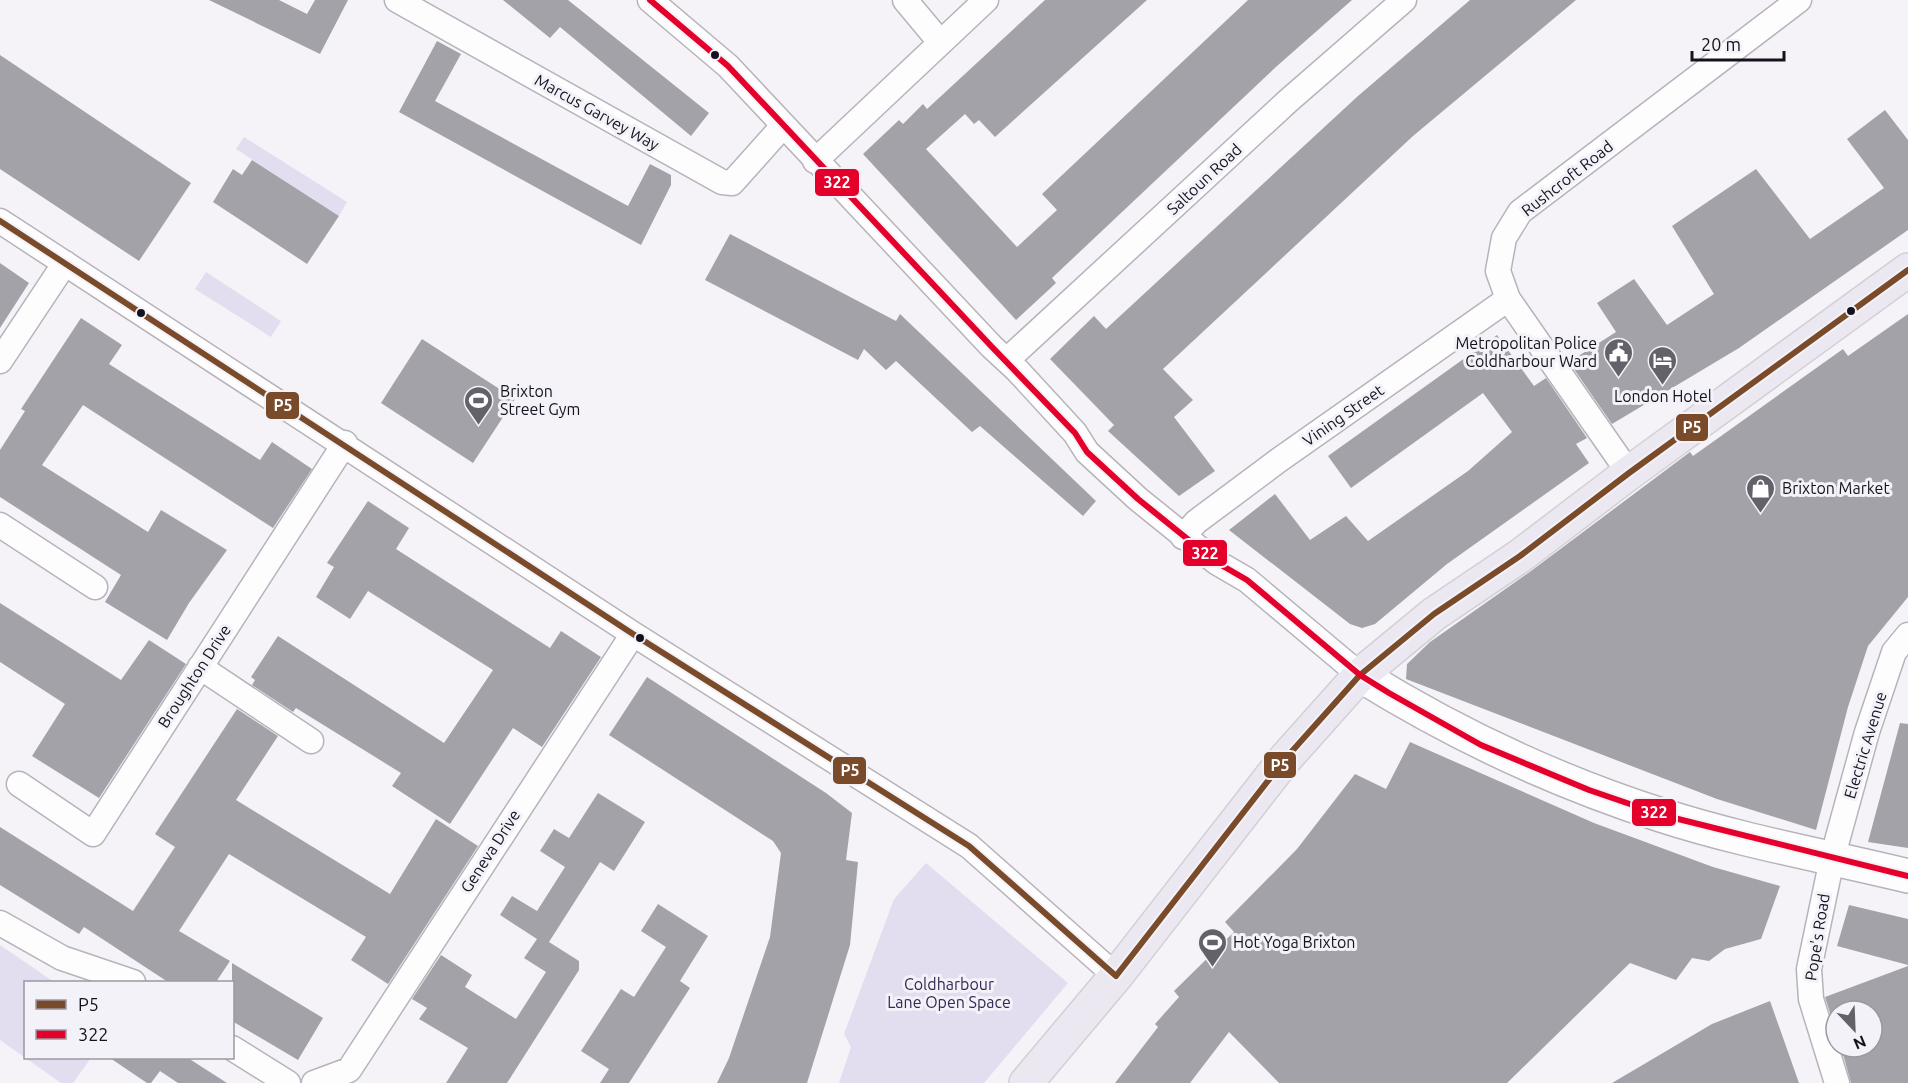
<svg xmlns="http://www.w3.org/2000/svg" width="1908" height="1083" viewBox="0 0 1908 1083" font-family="Ubuntu,sans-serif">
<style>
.green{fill:#e2ddef}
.building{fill:#a4a2a9}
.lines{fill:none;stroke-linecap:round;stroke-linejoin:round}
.street-casing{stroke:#b6b3bc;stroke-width:27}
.secondary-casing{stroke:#b6b3bc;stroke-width:36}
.primary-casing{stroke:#d1d0d4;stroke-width:36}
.street{stroke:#fefdfe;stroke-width:24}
.secondary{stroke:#fefdfe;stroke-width:33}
.primary{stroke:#ebe8f1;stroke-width:33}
.bus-1-casing{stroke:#f4f2f9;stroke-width:10}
.bus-2-casing{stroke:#f4f2f9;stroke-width:10}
.bus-1{stroke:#7a4b2a;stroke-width:6}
.bus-2{stroke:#e4002b;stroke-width:6}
.bus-dot{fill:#15121e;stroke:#f4f2f9;stroke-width:2}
.labels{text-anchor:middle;stroke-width:6;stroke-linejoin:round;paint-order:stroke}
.street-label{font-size:16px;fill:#15121e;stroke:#f4f2f9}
.poi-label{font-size:16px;fill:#15121e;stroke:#f4f2f9;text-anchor:start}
.park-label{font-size:16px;fill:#362853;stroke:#f4f2f9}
.line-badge{stroke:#f4f2f9;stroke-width:2}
.badge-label{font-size:16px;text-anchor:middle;font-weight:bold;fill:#fff}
</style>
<rect width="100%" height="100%" fill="#f5f3f8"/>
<path class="green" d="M244,137L347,202L339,216L236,149Z
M206,272L281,321L271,337L195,289Z
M926,863L1068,983L984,1083H839L851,1047L844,1034L894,899Z
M0,945L54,982H26V1058H91L73,1083H61L0,1040Z"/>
<path class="building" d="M209,0H279L307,14L315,0H348L320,54Z
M503,0H568L709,113L691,136L560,27L550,38Z
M1045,0H1147L995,137L979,120L974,124L965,114L926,149L1017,247L1057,210L1042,194L1248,0H1352L1277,66L1052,278L1056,283L1016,320L863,154L899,120L903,124L923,104L927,109Z
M1470,0H1576L1413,136L1163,369L1193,400L1174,417L1215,471L1179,496L1108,431L1114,425L1050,359L1094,316L1106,329L1358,96Z
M437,41L461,54L435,101L628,206L650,164L671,175V185L641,245L399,112Z
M0,55L191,183L139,261L0,169Z
M1885,110L1908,140V230L1739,348L1612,424L1569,362L1616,332L1597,303L1634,279L1667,325L1714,294L1672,226L1756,169L1810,239L1884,188L1847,139Z
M252,160L339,216L307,264L213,202L233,169L242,175Z
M730,234L896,321L900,314L1096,501L1083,516L980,426L972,432L896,361L886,370L864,349L858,360L705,280Z
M0,263L29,283L0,328Z
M1908,314V597L1868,646L1848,707L1816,830L1717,799L1406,679L1407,664L1430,642L1531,571L1690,452L1693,456L1843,349L1848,356Z
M81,318L122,345L109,364L260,460L272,442L312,469L273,528L83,405L42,465L148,532L161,510L227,550L189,603L167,640L105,602L121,575L0,497V450L25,411L21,409Z
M1497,335L1534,386L1546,378L1587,438L1576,444L1589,463L1447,564L1375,624L1362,628L1350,624L1229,530L1275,494L1310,540L1346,516L1368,541L1468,471L1512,432L1483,393L1351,488L1328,456Z
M422,339L515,399L473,463L381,403Z
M368,501L409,528L396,549L550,648L561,631L601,657L542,747L513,728L450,824L392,786L401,773L296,708L293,712L252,685L255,680L251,677L278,636L444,743L493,670L368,591L350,619L316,597L334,567L327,563Z
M0,603L121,680L149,640L186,664L99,798L32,756L65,704L0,662Z
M647,677L826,793L852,813L846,860L858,862L850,945L807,1083H717L729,1058L770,937L781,853L773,841L609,735Z
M237,709L278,736L236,800L390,894L436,819L478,846L388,984L351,960L366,937L229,854L179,931L230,961L216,982H168L84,927L79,934L0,885V827L133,911L175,847L155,834Z
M1900,723L1908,724V848L1868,842Z
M1410,742L1594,823L1713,867L1780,886L1761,939L1725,949L1709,961L1692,958L1676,980L1630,963L1507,1083H1279L1229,1032L1190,1083H1115L1158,1027L1155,1024L1179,997L1174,991L1234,932L1225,922L1297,849L1355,774L1386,789Z
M598,793L645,822L614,871L600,862L549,942L579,961V970L507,1083H446L468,1048L419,1019L427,1008L412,999L441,955L472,975L465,987L516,1019L546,972L524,958L537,939L500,915L512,896L537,911L565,867L540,851L554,829L569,838Z
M658,904L708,936L680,981L690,988L629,1083H600L609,1069L581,1051L621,989L634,997L666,947L641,931Z
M1849,905L1908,919V965L1837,946Z
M232,963L323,1018L298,1060L232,1021Z
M1908,966V1083H1851L1841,1047H1872V1011H1836V1032L1825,997Z
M1770,1001L1799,1083H1612L1712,1024Z
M110,1058H188L227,1083H178L160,1071L151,1083H147Z"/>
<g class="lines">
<defs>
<path id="street" d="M397,0L722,182L732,183L782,127
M650,0L728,66L992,347L1017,370L1075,433L1087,452L1138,499L1216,562L1247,580L1360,675
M905,0L940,42
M815,161L986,0
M0,221L633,634L969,846L1116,976
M1007,360L1288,101L1404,0
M0,361L65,263
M1629,473L1508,299L1498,271L1504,238L1520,212L1799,0
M0,525L95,587
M1183,537L1196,522L1279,460L1508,299
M200,667L311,741
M19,784L93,834L345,443
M0,923L62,958L133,982
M232,1048L288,1083
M314,1083L349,1070L633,634
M1837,1083L1811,999L1809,969L1832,859L1867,732L1894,652L1908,635"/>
<path id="secondary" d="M1360,675C1455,734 1555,781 1661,815C1741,841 1826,856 1908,876"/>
<path id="primary" d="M1026,1083L1116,976L1285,759L1360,675L1434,614L1520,556L1629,473L1908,270"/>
</defs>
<use href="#street" class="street-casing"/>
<use href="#secondary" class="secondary-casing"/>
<use href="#primary" class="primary-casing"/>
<use href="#street" class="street"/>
<use href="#secondary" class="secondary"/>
<use href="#primary" class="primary"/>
<defs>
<path id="bus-1" d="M0,221L633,634L969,846L1116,976
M1116,976L1285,759L1360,675L1434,614L1520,556L1629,473L1908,270"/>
<path id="bus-2" d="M650,0L728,66L992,347L1075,433L1087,452L1138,499L1216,562L1247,580L1360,675L1389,693L1481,745L1589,790L1662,815L1908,876"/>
</defs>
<use href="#bus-1" class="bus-1-casing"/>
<use href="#bus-2" class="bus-2-casing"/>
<use href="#bus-1" class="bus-1"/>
<use href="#bus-2" class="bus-2"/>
</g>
<defs>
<symbol id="civic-pin" viewBox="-11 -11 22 30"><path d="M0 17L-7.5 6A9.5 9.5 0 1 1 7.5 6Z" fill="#63616a" stroke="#f4f2f9"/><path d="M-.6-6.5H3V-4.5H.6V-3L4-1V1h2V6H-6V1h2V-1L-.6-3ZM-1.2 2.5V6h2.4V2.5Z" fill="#fff"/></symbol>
<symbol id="hotel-pin" viewBox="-11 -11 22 30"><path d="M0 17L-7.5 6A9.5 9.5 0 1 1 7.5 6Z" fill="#63616a" stroke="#f4f2f9"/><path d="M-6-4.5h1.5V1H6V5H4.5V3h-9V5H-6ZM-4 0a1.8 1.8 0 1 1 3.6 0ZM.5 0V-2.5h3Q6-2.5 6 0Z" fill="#fff"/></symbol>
<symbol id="stadium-pin" viewBox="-11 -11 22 30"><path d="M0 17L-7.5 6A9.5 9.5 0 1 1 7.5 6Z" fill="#63616a" stroke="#f4f2f9"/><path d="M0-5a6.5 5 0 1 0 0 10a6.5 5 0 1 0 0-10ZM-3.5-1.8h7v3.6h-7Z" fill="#fff"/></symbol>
<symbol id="shop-pin" viewBox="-11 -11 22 30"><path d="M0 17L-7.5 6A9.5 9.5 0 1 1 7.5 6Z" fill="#63616a" stroke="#f4f2f9"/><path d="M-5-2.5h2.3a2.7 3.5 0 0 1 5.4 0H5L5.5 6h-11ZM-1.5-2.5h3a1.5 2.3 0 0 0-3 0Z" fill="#fff"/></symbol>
</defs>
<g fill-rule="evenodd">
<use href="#civic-pin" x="1602" y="336" width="33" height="45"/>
<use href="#hotel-pin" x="1646" y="344" width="33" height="45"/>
<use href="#stadium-pin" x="462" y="384" width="33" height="45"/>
<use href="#shop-pin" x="1744" y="472" width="33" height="45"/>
<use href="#stadium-pin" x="1196" y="926" width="33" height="45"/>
</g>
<g class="bus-dot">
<circle cx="715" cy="55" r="5"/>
<circle cx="1851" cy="311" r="5"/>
<circle cx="141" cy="313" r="5"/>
<circle cx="640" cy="638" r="5"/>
</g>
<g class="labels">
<g class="street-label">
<text transform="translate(597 112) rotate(29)" y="6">Marcus Garvey Way</text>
<text transform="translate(1567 178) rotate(-38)" y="6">Rushcroft Road</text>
<text transform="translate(1204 179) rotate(-43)" y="6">Saltoun Road</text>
<text transform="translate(1343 415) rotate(-35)" y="6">Vining Street</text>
<text transform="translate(194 676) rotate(-57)" y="6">Broughton Drive</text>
<text transform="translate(1865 745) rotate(-73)" y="6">Electric Avenue</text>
<text transform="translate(490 851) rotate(-57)" y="6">Geneva Drive</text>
<text transform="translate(1817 937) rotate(-81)" y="6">Pope's Road</text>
</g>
<g class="poi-label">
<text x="1597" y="349" text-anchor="end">Metropolitan Police<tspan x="1597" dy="18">Coldharbour Ward</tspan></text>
<text x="500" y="397">Brixton<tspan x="500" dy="18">Street Gym</tspan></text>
<text x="1663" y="402" text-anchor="middle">London Hotel</text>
<text x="1782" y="494">Brixton Market</text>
<text x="1233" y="948">Hot Yoga Brixton</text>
</g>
<g class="park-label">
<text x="949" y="990">Coldharbour<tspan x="949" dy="18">Lane Open Space</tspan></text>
</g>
</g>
<g class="line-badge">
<rect x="814" y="168" width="46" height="29" rx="6" fill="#e4002b"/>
<rect x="265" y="391" width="35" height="29" rx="6" fill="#7a4b2a"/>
<rect x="1675" y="413" width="34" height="29" rx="6" fill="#7a4b2a"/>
<rect x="1182" y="539" width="46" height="28" rx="6" fill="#e4002b"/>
<rect x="1263" y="751" width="34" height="28" rx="6" fill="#7a4b2a"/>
<rect x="832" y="756" width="35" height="29" rx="6" fill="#7a4b2a"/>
<rect x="1631" y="798" width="46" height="29" rx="6" fill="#e4002b"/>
</g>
<g class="badge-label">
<text x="837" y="188">322</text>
<text x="283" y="411">P5</text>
<text x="1692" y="433">P5</text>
<text x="1205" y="559">322</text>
<text x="1280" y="771">P5</text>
<text x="850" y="776">P5</text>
<text x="1654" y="818">322</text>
</g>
<rect x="24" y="981" width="210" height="78" fill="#f4f2f9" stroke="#9b98a1" stroke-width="1.5"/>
<rect x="36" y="1000" width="30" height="9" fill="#7a4b2a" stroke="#9b98a1" stroke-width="1.5"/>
<text x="78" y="1011" font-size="18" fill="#15121e">P5</text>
<rect x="36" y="1030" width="30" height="9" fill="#e4002b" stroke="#9b98a1" stroke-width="1.5"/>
<text x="78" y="1041" font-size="18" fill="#15121e">322</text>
<g transform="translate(1854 1029) rotate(157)"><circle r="28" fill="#f4f2f9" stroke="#9b98a1" stroke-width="1.5"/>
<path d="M0-4.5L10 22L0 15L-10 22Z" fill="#63616a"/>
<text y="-9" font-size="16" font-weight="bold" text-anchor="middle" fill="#15121e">N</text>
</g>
<path d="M1692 51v9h92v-9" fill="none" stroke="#15121e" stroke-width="3"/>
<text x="1701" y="51" font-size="18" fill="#15121e" stroke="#f4f2f9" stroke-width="4.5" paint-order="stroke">20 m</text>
</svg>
